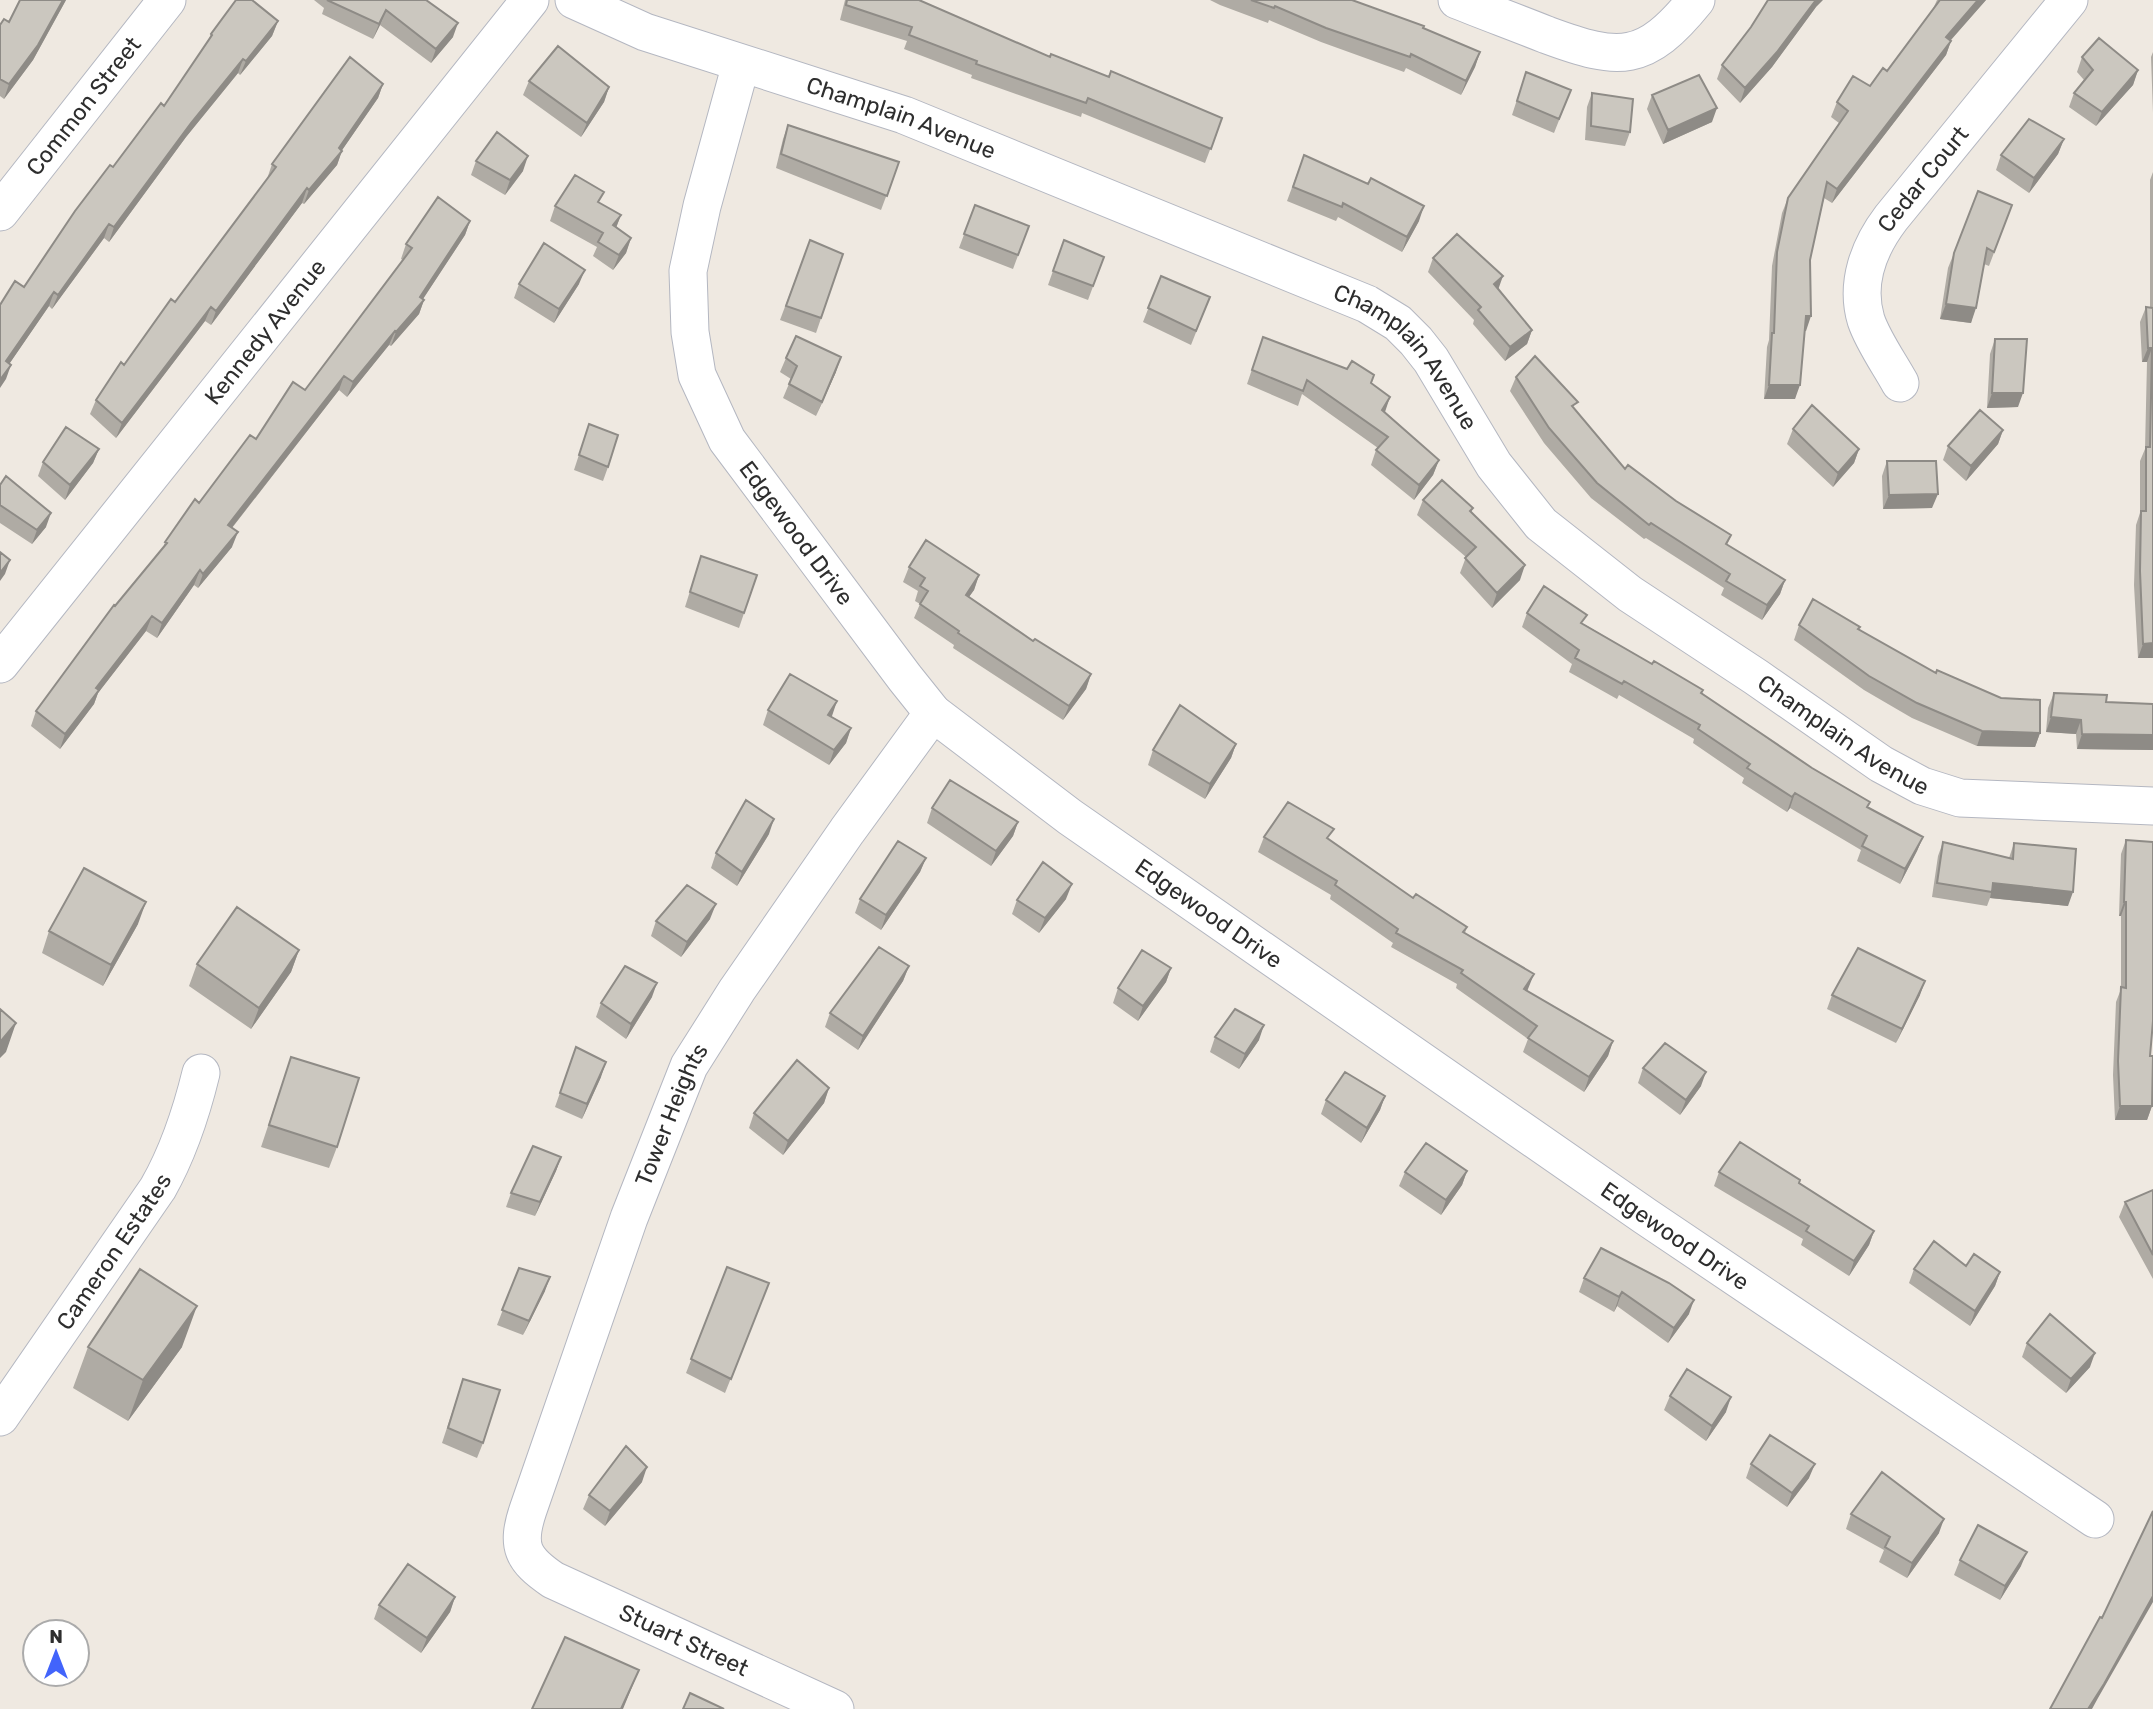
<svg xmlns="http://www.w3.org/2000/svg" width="2153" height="1709" viewBox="0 0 2153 1709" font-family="Rubik,sans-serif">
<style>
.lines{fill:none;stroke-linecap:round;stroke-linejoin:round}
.minor-casing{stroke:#b4b7c1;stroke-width:39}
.minor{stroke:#fff;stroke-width:37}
.wall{fill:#afaba4}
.shaded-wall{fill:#8e8b86}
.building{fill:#cbc7bf;stroke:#8e8b86;stroke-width:2}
.labels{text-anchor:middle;stroke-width:5;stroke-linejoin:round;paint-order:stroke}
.street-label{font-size:23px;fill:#2e2e2e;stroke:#fff}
</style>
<rect width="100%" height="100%" fill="#efe9e1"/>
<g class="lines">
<defs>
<g id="minor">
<path id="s1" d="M574,0L645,32L904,115L1367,304L1398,323L1416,341L1431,360L1494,465L1541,524L1630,594L1756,677L1881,764L1922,786L1960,798L2153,806"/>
<path d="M1457,0C1487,12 1517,23 1547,35C1620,62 1645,63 1696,0"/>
<path id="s2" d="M741,64L702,206L688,271L690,332L697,375L727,440L905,678L933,713L1070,817L1645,1216L2095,1519"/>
<path id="s3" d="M0,212L167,0"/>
<path id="s4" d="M1900,383C1889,363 1873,341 1866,320C1855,283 1869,247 1891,218L2069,0"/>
<path id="s5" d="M0,664L530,0"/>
<path id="s6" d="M0,1417L158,1188C179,1151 191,1114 201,1073"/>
<path id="s7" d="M835,1709L553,1580C522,1559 516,1546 528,1510L629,1218L689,1066L737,990L847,831L933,713"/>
</g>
</defs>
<use href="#minor" class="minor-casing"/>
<use href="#minor" class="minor"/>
</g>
<path class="wall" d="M20,0H66L33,60L4,99L0,96V25L9,22Z
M314,0H426L453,37L431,63L380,25L373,39L322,14L324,8Z
M845,0H919L1050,57L1109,77L1222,118L1205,163L1082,113L1081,117L971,78L972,75L904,49L907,41L840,20Z
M1210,0H1352L1480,52L1475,67L1461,95L1406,68L1404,72L1321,42L1269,20L1268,23L1220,5Z
M1937,0H1986L1951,40V41L1946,55L1832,203L1824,198L1810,260L1806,331H1805L1795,399H1764L1767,347L1769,340L1772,266L1782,213L1788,198L1839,123L1831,117L1837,102L1870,86L1887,71L1933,9Z
M1816,7L1772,67L1740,103L1717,79L1722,65L1751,27Z
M278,21L272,36L240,75L238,73L186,137L109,242L104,238L52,309L49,306L9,364L6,379L24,287L113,167L164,106L208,41L211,34Z
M2153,52V113L2151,57Z
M2082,57L2138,70L2133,85L2096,126L2069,107L2074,93L2084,80L2077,72Z
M1526,72L1571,90L1554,133L1512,115Z
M529,81L609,87L604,102L581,137L523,95Z
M383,84L378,98L342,150L337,165L304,204L302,203L211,325L205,321L116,438L90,414L96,400L175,302L267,179L272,164Z
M1592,93L1630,132L1625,146L1585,140L1587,107Z
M1652,95L1712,122L1663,144L1647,109Z
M788,125L899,162L881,210L776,168L783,139Z
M2064,139L2058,154L2029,193L1996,170L2001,155Z
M1304,155L1419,221L1402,252L1338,217L1336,221L1287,201Z
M476,161L523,171L505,195L471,175Z
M2153,172V658H2138L2134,585L2136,525L2140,513V461L2145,449L2147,362H2142L2140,322L2146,307L2150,308V180Z
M599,203L621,215L616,228L631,238L626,253L613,270L593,256L597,247L550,221L555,206Z
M975,205L1029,226L1013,269L959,248Z
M2012,205L1989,266L1984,264L1971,323L1940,319L1948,268L1954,253Z
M470,221L465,235L423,299L424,300L419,314L391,346L389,345L347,397L339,390L232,528V547L198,588L194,585L157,638L146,631L98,693L94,704L60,749L31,726L36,711L115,606L163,549L165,542L256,439L305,390L403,260L401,259L406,244Z
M810,240L843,254L816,333L780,320Z
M1064,240L1104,257L1088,300L1048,285Z
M1433,258L1498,289L1532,330L1527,344L1505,361L1473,324L1474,320L1428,272Z
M1161,276L1210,297L1191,345L1143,322Z
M519,284H579L554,323L514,298Z
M1263,337L1347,369L1374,375L1371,383L1385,412L1439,460L1433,475L1414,500L1371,465L1376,450L1378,448L1302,394L1298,406L1247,384Z
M1995,339L2018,407L1987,408L1990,354Z
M786,358L836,372L816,416L783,398L791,379L780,372Z
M1516,377L1575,410L1625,469L1731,535L1727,545L1785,580L1780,594L1762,620L1721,595L1724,588L1646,538L1644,539L1591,498L1544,443L1510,391Z
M589,424L608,467L603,481L574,470Z
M1793,429L1859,449L1854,463L1833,487L1787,444Z
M2003,430L1998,444L1966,481L1943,460L1948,446Z
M99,449L93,463L65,500L38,476L43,462Z
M1887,461L1932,508L1883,509L1882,476Z
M0,485L46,527L32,544L0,523Z
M1423,500L1473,508L1471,513L1520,580L1492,608L1460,573L1466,557L1417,515Z
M701,556L757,575L739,628L685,607Z
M909,567L979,575L974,590L969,597L1033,641L1091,674L1086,689L1063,720L953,648L954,645L914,618L920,604L915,601L918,591L903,582Z
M1527,613L1584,624L1652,664L1703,690L1702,694L1812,768L1870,802L1868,807L1923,837L1917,851L1900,884L1857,861L1861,850L1790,808L1787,812L1742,783L1744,778L1693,743L1694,739L1619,695L1617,699L1569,672L1572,664L1522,627Z
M1799,625L1859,630L2040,733L2035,747L1977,746L1912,718L1864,690L1794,640Z
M2054,693L2106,702L2153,704V750L2077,749L2076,734L2046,732L2048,708Z
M768,710L831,716L851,728L846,743L829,765L763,725Z
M1236,744L1231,758L1205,799L1148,765L1153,750Z
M932,808L1018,822L1013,836L991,866L927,823Z
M769,834L737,886L711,868L716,853Z
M1264,837L1330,840L1413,898L1467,927L1465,933L1528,989L1527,991L1613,1041L1608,1056L1584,1092L1523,1052L1528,1039L1456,988L1457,984L1391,947L1393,943L1330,899L1331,895L1258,852Z
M2126,840L2150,1056L2152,1106L2147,1120H2115L2113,1075L2116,1002L2121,989V916H2119L2121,854Z
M1943,842L2009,858L2014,843L2068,906L1990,898L1987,906L1932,897L1938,856Z
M926,858L920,872L881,930L855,913L860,899Z
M1066,899L1039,933L1012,914L1017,900Z
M710,919L681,957L651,936L656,921Z
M138,924L103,986L42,953L49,931Z
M299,950L291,972L251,1029L189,986L197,964Z
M909,966L903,981L858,1050L825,1027L830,1013Z
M1171,968L1166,982L1138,1021L1113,1003L1118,988Z
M1832,995H1920L1896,1043L1827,1009Z
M652,997L626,1039L596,1017L601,1003Z
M1215,1037L1259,1040L1239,1069L1210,1052Z
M576,1047L601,1077L582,1119L555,1107Z
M291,1057L337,1147L329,1168L261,1147Z
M1643,1068L1701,1086L1680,1115L1638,1083Z
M829,1088L824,1103L783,1155L749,1128L754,1113Z
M1385,1096L1380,1110L1361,1143L1321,1114L1326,1100Z
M561,1157L556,1171L535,1216L506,1207L511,1193Z
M1467,1171L1462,1185L1441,1215L1399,1186L1405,1172Z
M1719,1172L1800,1180L1799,1184L1874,1231L1869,1245L1849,1276L1801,1245L1803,1239L1714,1186Z
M2153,1190V1279L2119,1217L2125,1202Z
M1966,1266L2000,1272L1995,1286L1970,1326L1909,1283L1914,1269Z
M727,1267L769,1283L725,1393L686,1373Z
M519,1268L545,1291L523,1335L497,1325Z
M1584,1278L1689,1314L1668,1343L1617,1306L1614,1312L1579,1292Z
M2027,1343L2090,1367L2066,1393L2022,1357Z
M88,1347H182L128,1421L73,1388Z
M463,1379L483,1443L477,1458L442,1443Z
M1670,1396L1726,1412L1706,1441L1664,1410Z
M1751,1464L1809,1478L1787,1507L1746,1478Z
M642,1482L605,1526L583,1509L589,1495Z
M1851,1514L1939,1533L1907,1578L1879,1562L1884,1550L1846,1529Z
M1960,1560L2021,1566L2000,1600L1954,1575Z
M455,1597L450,1612L421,1653L374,1619L379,1605Z"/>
<path class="shaded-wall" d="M63,0H66L33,60L4,99L9,84Z
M1816,0H1823L1816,7L1772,67L1740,103L1745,88Z
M1978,0H1986L1941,51L1946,37Z
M386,10L380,25L373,39L379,24Z
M278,21L272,36L240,75L246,61Z
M458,23L453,37L431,63L436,49Z
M1951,41L1946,55L1832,203L1837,189Z
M1480,52L1475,67L1461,95L1466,81Z
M243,59L238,73L186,137L109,242L114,227L191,123Z
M2138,70L2133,85L2096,126L2102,112Z
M383,84L378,98L338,156L342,151L337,165L304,204L309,190Z
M609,87L604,102L581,137L587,123Z
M1717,108L1712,122L1663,144L1668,130Z
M2064,139L2058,154L2029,193L2034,178Z
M528,156L523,171L505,195L510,180Z
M307,188L302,203L211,325L216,311Z
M1424,206L1419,221L1402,252L1407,237Z
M621,215L615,230L613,225Z
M470,221L465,235L417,308L424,300L419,314L391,346L396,332Z
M109,224L104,238L52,309L58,295Z
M631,238L626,253L613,270L619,255Z
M585,270L579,284L554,323L559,309Z
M1503,276L1498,290L1494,284Z
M54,292L49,306L1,376L6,361Z
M1946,304L1976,308L1971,323L1940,319Z
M211,307L205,321L116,438L122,423Z
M1806,316H1811L1806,331H1801Z
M1532,330L1527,344L1505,361L1510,347Z
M395,331L389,345L347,397L353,382Z
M2148,348H2152L2147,362H2142Z
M841,357L836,372L816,416L822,402Z
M11,365L6,379L0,388V380Z
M344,376L339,390L223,539L228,525Z
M1769,385H1800L1795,399H1764Z
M1992,393H2023L2018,407L1987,408Z
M1390,397L1385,412L1382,410Z
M2003,430L1998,444L1966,481L1971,466Z
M99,449L93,463L65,500L70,485Z
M1859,449L1854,463L1833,487L1838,473Z
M1439,460L1433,475L1414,500L1419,485Z
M1938,494L1932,508L1883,509L1889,495Z
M51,513L46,527L32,544L37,530Z
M238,532L232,547L198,588L203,574Z
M10,560L5,574L0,581V573Z
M1525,565L1520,580L1492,608L1497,593Z
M200,570L194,585L157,638L162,623Z
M979,575L974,590L960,609L966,595Z
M1785,580L1780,594L1762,620L1767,605Z
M152,616L146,631L98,693L94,704L60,749L65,734L96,688Z
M2153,643V658H2138L2143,644Z
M1091,674L1086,689L1063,720L1069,706Z
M837,701L832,716L823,729L828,715Z
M2051,717L2081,720L2076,734L2046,732Z
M851,728L846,743L829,765L834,750Z
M1982,731L2040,733L2035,747L1977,746Z
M2082,734L2153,735V750L2077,749Z
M1236,744L1231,758L1205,799L1210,784Z
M1795,793L1790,808L1787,812L1792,797Z
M774,819L769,834L737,886L742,872Z
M1018,822L1013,836L991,866L996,851Z
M1923,837L1917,851L1900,884L1905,869Z
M926,858L920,872L881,930L886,915Z
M1993,883L2073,892L2068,906L1990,898Z
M1072,884L1066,899L1039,933L1045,918Z
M146,902L138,924L103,986L111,965Z
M2124,902H2126L2121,916H2119Z
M716,904L710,919L681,957L687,942Z
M299,950L291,972L251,1029L259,1008Z
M909,966L903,981L858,1050L863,1036Z
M1171,968L1166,982L1138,1021L1143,1006Z
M1534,974L1528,989L1519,1003L1524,989Z
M1925,981L1920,995L1896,1043L1902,1029Z
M657,983L652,997L626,1039L631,1024Z
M16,1023L6,1052L0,1058V1042Z
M1264,1025L1259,1040L1239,1069L1245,1054Z
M1613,1041L1608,1056L1584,1092L1589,1077Z
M606,1062L601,1077L582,1119L587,1104Z
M1706,1072L1701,1086L1680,1115L1686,1100Z
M829,1088L824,1103L783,1155L788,1141Z
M1385,1096L1380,1110L1361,1143L1367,1128Z
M2120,1106H2152L2147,1120H2115Z
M561,1157L556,1171L535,1216L540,1202Z
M1467,1171L1462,1185L1441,1215L1446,1200Z
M1874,1231L1869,1245L1849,1276L1854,1261Z
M2000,1272L1995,1286L1970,1326L1975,1311Z
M550,1277L545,1291L523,1335L529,1321Z
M1622,1292L1617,1306L1614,1312L1619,1297Z
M1694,1300L1689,1314L1668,1343L1674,1328Z
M197,1306L182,1347L128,1421L143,1380Z
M2095,1353L2090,1367L2066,1393L2071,1379Z
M1731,1397L1726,1412L1706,1441L1712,1426Z
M1815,1464L1809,1478L1787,1507L1792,1493Z
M647,1467L642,1482L605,1526L610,1511Z
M1944,1519L1939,1533L1907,1578L1912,1563Z
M2027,1552L2021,1566L2000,1600L2005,1586Z
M2153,1596V1602L2098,1698L2092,1709H2088Z
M455,1597L450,1612L421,1653L427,1638Z
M639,1670L623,1709H621Z"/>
<path class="building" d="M20,0H63L38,45L9,84L0,79V25L4,19L9,22Z
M236,0H252L278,21L246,61L243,59L191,123L114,227L109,224L58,295L54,292L6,361L11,365L0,380V305L15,281L24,287L75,211L110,165L113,167L161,103L164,106L212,35L211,34Z
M327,0H426L458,23L436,49L386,10L379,24Z
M847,0H919L1050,57L1051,54L1109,77L1111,71L1222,118L1211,149L1088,98L1086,103L976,64L977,61L909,35L912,27L846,5Z
M1251,0H1352L1424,26L1423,28L1480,52L1466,81L1411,54L1410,57L1326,28L1275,6L1274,8Z
M1768,0H1816L1777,52L1745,88L1722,65L1751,27Z
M1940,0H1978L1946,37L1951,41L1837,189L1827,182L1810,260L1811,316H1806L1800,385H1769L1772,333H1774L1777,252L1788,198L1848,111L1837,102L1853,76L1870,86L1883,68L1887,71Z
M2099,38L2138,70L2102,112L2074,93L2093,70L2082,57Z
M558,46L609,87L587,123L529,81Z
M350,57L383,84L339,148L342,151L309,190L307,188L216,311L211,307L122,423L96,400L121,362L124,365L171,299L175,302L276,167L272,164Z
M1526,72L1571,90L1559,119L1517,101Z
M1699,75L1717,108L1668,130L1652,95Z
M1592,93L1633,99L1630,132L1591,126Z
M2029,119L2064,139L2034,178L2001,155Z
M788,125L899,162L887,196L781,154Z
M497,132L528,156L510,180L476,161Z
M1304,155L1368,184L1371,178L1424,206L1407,237L1343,203L1342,207L1293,187Z
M575,175L604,192L598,202L621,215L613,225L631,238L619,255L598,242L603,233L555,206Z
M1978,191L2012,205L1994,252L1987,248L1976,308L1946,304L1954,253Z
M438,197L470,221L420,297L424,300L396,332L395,331L353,382L344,376L228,525L238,532L203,574L200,570L162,623L152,616L96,688L99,690L65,734L36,711L114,605L115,606L167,543L165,542L195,499L199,503L250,435L256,439L293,382L305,390L412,248L406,244Z
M975,205L1029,226L1018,255L964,234Z
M1457,234L1503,276L1494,284L1532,330L1510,347L1478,310L1481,307L1433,258Z
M810,240L843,254L821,318L786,306Z
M1064,240L1104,257L1093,286L1053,271Z
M544,243L585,270L559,309L519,284Z
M1161,276L1210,297L1196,331L1148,308Z
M2146,307L2153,308V643L2143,644L2140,571L2141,511H2146V447H2150L2152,348H2148Z
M796,336L841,357L822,402L789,384L797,366L786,358Z
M1263,337L1347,369L1352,361L1374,375L1371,383L1390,397L1382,410L1439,460L1419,485L1376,450L1388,437L1307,380L1303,391L1252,370Z
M1995,339H2027L2023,393H1992Z
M1535,356L1578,402L1572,406L1625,469L1628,465L1676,501L1731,535L1726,544L1785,580L1767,605L1726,581L1730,574L1651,523L1649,525L1597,483L1549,428L1516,377Z
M1812,405L1859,449L1838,473L1793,429Z
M1980,410L2003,430L1971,466L1948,446Z
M589,424L618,435L608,467L579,455Z
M66,427L99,449L70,485L43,462Z
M1887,461H1936L1938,494L1889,495Z
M6,476L51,513L37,530L0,505V485Z
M1442,480L1473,508L1470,511L1525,565L1497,593L1465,558L1476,547L1423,500Z
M926,540L979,575L966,595L1033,641L1035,639L1091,674L1069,706L958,633L959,631L920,604L928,591L920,586L925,578L909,567Z
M0,552L10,560L0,573Z
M701,556L757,575L744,613L690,592Z
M1544,586L1587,615L1581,623L1652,664L1654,661L1703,690L1701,693L1756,730L1812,768L1870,802L1867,807L1923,837L1905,869L1862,846L1867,836L1795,793L1792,797L1747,768L1750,764L1698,729L1700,725L1624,681L1622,684L1575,658L1579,650L1527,613Z
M1813,599L1860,627L1858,629L1936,673L1937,670L2001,698L2040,700V733L1982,731L1917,703L1869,676L1799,625Z
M790,674L837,701L828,715L851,728L834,750L768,710Z
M2054,693L2107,695L2106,702L2153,704V735L2082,734L2081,720L2051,717Z
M1180,705L1236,744L1210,784L1153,750Z
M950,780L1018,822L996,851L932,808Z
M746,800L774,819L742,872L716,853Z
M1288,802L1334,829L1327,838L1413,898L1416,894L1467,927L1463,932L1534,974L1524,989L1613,1041L1589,1077L1528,1038L1537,1026L1461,973L1463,970L1396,933L1398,929L1335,885L1337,881L1264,837Z
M2126,840L2153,842V1021L2150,1056H2153L2152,1106H2120L2118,1061L2121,987L2126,988V902H2124Z
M898,841L926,858L886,915L860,899Z
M1943,842L2013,859L2014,843L2076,849L2073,892L1993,883L1992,892L1937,883Z
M1043,862L1072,884L1045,918L1017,900Z
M84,868L146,902L111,965L49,931Z
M687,885L716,904L687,942L656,921Z
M237,907L299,950L259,1008L197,964Z
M879,947L909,966L863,1036L830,1013Z
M1858,948L1925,981L1902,1029L1832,995Z
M1142,950L1171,968L1143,1006L1118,988Z
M625,966L657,983L631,1024L601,1003Z
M0,1009L16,1023L0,1042Z
M1235,1009L1264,1025L1245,1054L1215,1037Z
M1665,1043L1706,1072L1686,1100L1643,1068Z
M576,1047L606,1062L587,1104L560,1093Z
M291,1057L359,1078L337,1147L269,1125Z
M797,1060L829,1088L788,1141L754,1113Z
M1345,1072L1385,1096L1367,1128L1326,1100Z
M1740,1142L1800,1180L1799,1183L1874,1231L1854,1261L1806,1231L1809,1226L1719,1172Z
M1426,1143L1467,1171L1446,1200L1405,1172Z
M533,1146L561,1157L540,1202L511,1193Z
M2153,1190V1255L2125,1202Z
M1934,1241L1966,1266L1974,1254L2000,1272L1975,1311L1914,1269Z
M1601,1248L1669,1283L1694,1300L1674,1328L1622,1292L1619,1297L1584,1278Z
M727,1267L769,1283L731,1379L691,1359Z
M519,1268L550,1277L529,1321L502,1310Z
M140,1269L197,1306L143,1380L88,1347Z
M2050,1314L2095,1353L2071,1379L2027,1343Z
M1687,1369L1731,1397L1712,1426L1670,1396Z
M463,1379L500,1390L483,1443L448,1428Z
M1770,1435L1815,1464L1792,1493L1751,1464Z
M626,1446L647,1467L610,1511L589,1495Z
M1882,1472L1944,1519L1912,1563L1885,1547L1890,1537L1851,1514Z
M2153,1511V1596L2104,1684L2088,1709H2050L2100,1617L2102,1618Z
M1978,1525L2027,1552L2005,1586L1960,1560Z
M408,1564L455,1597L427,1638L379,1605Z
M565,1637L639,1670L621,1709H532Z
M690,1693L724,1709H683Z"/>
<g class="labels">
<g class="street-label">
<text dy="8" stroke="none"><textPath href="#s3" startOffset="135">Common Street</textPath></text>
<text dy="8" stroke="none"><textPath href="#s1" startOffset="348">Champlain Avenue</textPath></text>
<text dy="8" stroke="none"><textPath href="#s4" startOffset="231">Cedar Court</textPath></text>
<text dy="8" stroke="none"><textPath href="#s5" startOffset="425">Kennedy Avenue</textPath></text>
<text dy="8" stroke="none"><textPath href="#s1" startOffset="915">Champlain Avenue</textPath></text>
<text dy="8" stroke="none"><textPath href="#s2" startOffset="506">Edgewood Drive</textPath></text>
<text dy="8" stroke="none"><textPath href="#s1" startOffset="1503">Champlain Avenue</textPath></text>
<text dy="8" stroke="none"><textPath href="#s2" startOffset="1073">Edgewood Drive</textPath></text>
<text dy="8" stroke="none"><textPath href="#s7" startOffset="814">Tower Heights</textPath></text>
<text dy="8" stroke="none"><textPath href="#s2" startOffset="1640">Edgewood Drive</textPath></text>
<text dy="8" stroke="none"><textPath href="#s6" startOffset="201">Cameron Estates</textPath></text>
<text transform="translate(684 1640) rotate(25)" y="8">Stuart Street</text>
</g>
</g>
<g transform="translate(56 1653)"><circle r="33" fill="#ffffff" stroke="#ababab" stroke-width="2"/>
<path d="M0-5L12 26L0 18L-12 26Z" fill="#4264fb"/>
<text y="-10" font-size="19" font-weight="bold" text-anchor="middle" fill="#2e2e2e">N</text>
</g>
</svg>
